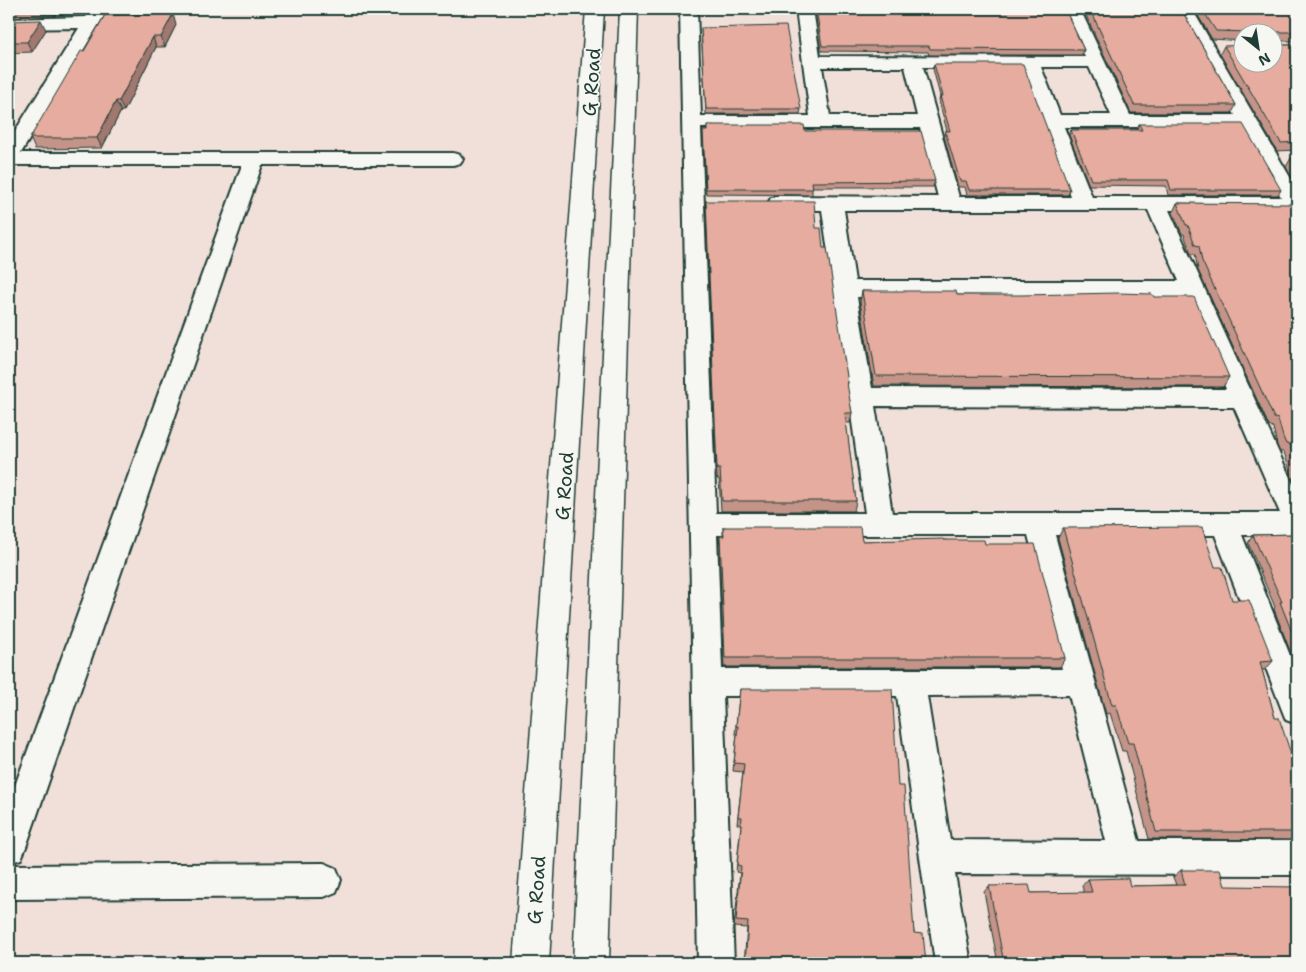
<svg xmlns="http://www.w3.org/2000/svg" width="1306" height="972" viewBox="0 0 1306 972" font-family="'Shantell Sans',sans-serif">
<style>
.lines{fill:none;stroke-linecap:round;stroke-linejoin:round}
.minor-casing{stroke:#1f3d34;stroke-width:4}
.tertiary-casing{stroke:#1f3d34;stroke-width:3}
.minor{fill:#f6f6f2;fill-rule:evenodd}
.tertiary{fill:#f6f6f2;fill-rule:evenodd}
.wall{fill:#c59489;stroke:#1f3d34}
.shaded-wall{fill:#a0786f;stroke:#1f3d34}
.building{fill:#e5ac9f;stroke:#1f3d34}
.labels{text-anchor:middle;stroke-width:4;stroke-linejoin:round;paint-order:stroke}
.street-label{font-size:19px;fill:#1f3d34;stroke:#f6f6f2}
</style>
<rect width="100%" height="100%" fill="#f1e0d9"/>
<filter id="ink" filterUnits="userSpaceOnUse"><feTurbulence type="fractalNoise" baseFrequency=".02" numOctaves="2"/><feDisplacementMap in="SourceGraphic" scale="10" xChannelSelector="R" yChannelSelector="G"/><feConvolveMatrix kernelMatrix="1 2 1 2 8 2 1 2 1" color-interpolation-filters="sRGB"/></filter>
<g filter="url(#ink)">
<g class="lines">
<defs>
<path id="minor" d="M91,9H108L21,153H453L460,155L463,159L460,163L453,165H262L26,847L21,859L9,863V802L242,165H9V141L79,28L9,29V19L86,17Z
M680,9H697L701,116H810L796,9H813L820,56L1085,57L1063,9H1080L1130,115H1235L1175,9H1192L1297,189V214L1289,211L1169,210L1297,493V535H1242L1297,673V724L1286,720L1282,710L1215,535H1055L1139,841H1297V875L955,874L971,963H935L897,696H723L734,963H698ZM822,67H905L917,116H830ZM923,67H1023L1071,197H959ZM1041,67H1089L1111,115H1060ZM1064,127H1242L1281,197H1092ZM701,128H920L938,197L778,196L771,198L768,203L771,208L778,210H822L865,513H716ZM844,210H1148L1179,281H855ZM857,297H1186L1226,389L872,388ZM875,406L1234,407L1280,513H892ZM717,535H1028L1062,669H722ZM1069,695L1106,841L950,840L927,696Z
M324,863L336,868L341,880L336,892L324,897L9,899V865Z"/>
<path id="tertiary" d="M586,9H604L549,963H513Z
M620,9H638L609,963H573Z"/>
</defs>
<use href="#minor" class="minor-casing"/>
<use href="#tertiary" class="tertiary-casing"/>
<use href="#minor" class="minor"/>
<use href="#tertiary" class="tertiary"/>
</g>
<path class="wall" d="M9,9H59L55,16L9,18Z
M816,9H1065L1084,50L1082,55H929L928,52L821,51L815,12Z
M1083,9H1181L1236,105L1232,113H1131Z
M1194,9H1297V41H1277V45H1297V150L1277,151L1220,54L1224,46L1244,62L1274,32H1244V41L1212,39Z
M9,21L46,30L32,52L9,53Z
M176,25L165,47H156L124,111H121L102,148L35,149L30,138L84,51Z
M701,28L801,109L800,114H706Z
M934,64L1070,190L1068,195H967L965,187H958L944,136L945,131H947L939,101L940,96L933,69Z
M1139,124L1281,190L1278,195H1168L1166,186L1089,185L1069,135L1071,130H1137V129Z
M707,125L805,131L935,181L933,187H812V195L706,194L703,136V131H707Z
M1291,158H1297V186L1286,167Z
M706,201L816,228L823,248L848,383L847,387L852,413L850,423H846L856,501L854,511H721L719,479H717L706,212Z
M1177,203L1297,206V484L1296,480H1293L1284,452H1280L1277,445L1273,427L1269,426L1198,270L1195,254H1191L1184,234H1182L1173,212Z
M862,291L957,295L1154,297L1229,377L1223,387L874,386L860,302Z
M723,527L862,541L944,540L985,544L1065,658L1060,667H724L719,546L720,536H723Z
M1063,528L1215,567L1232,600L1273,661L1265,670H1262L1275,718L1292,757L1297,759V840L1149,839L1126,751H1122L1110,713L1106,714L1058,538Z
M1297,534V669L1274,609L1275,607L1248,543L1253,535Z
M740,689L898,786L914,933L926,963H744L747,928L734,927L740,873L736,872L741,824H737L743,772L733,771L737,734H735Z
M1181,870L1225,886L1297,963H998L984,892L989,886L1031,893H1084L1082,886L1088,879L1130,886L1176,885L1173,877Z"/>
<path class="shaded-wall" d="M51,9H59L55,16Z
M173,14L176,25L165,47L161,37Z
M41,20L46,30L32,52L27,42Z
M153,37L156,47L124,111L119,101Z
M116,101L121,111L102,148L97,138Z"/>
<path class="building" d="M816,9H1065L1084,50L930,49L929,46H822Z
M1090,9H1181L1236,105H1134Z
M1202,9H1297V32H1277V45H1297V142L1281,143L1224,46L1244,45V62H1274V32H1249L1216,31Z
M173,14L161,37H153L119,101H116L97,138H30L81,51H84L105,15Z
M41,20L27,42H9V21Z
M786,26L801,109H706L701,28Z
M934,64H1023L1070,190H969L966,181H960L945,131H950L940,96H943Z
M1139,124H1243L1281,190H1171L1168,180H1091L1071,130H1142Z
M707,125H804L805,131H921L935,181L812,182L813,189H706L703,131H707Z
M1291,158H1297V170Z
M706,201H814L816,228H821L823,248H827L848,383H847L852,413H845L856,501H722L720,469H717Z
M1177,203L1293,204L1297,206V466L1290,444H1286L1283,437L1278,419L1274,418L1202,261L1199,246L1195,245L1188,225H1186Z
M862,291H956L957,295H1021L1118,293L1152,294L1154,297H1194L1229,377L876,376Z
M723,527H860L862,541L943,539L944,540H984L985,544H1035L1065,658H725L720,536H724Z
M1202,527L1215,567H1222L1232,600H1249L1273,661L1260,662L1275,718H1279L1292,757H1297V832H1156L1133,743H1128L1116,705H1112L1063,528Z
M1297,534V645L1280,602H1282L1253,535Z
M740,689H892L898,786H904L914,933L923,934L926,963H745L748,922L736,921L741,866L737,865L742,817H738L744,764L734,763L738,726H736Z
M1181,870H1220L1225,886L1297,887V963H1004L989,886L1029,885L1031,893L1092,892L1088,879L1128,878L1130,886L1185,885Z"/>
</g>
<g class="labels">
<g class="street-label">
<text transform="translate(591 82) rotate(-86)" y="7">G Road</text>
<text transform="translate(564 486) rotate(-86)" y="7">G Road</text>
<text transform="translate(536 890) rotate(-86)" y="7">G Road</text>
</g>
</g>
<rect width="1306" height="972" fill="none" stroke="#f6f6f2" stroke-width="30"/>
<rect x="15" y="15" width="1276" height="942" fill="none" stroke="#1f3d34" stroke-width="2" filter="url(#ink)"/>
<g transform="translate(1258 48) rotate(150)"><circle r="24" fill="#f6f6f2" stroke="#a0aca6"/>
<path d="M0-4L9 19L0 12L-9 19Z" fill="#1f3d34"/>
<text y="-8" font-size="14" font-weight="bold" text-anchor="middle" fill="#1f3d34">N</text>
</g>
</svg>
